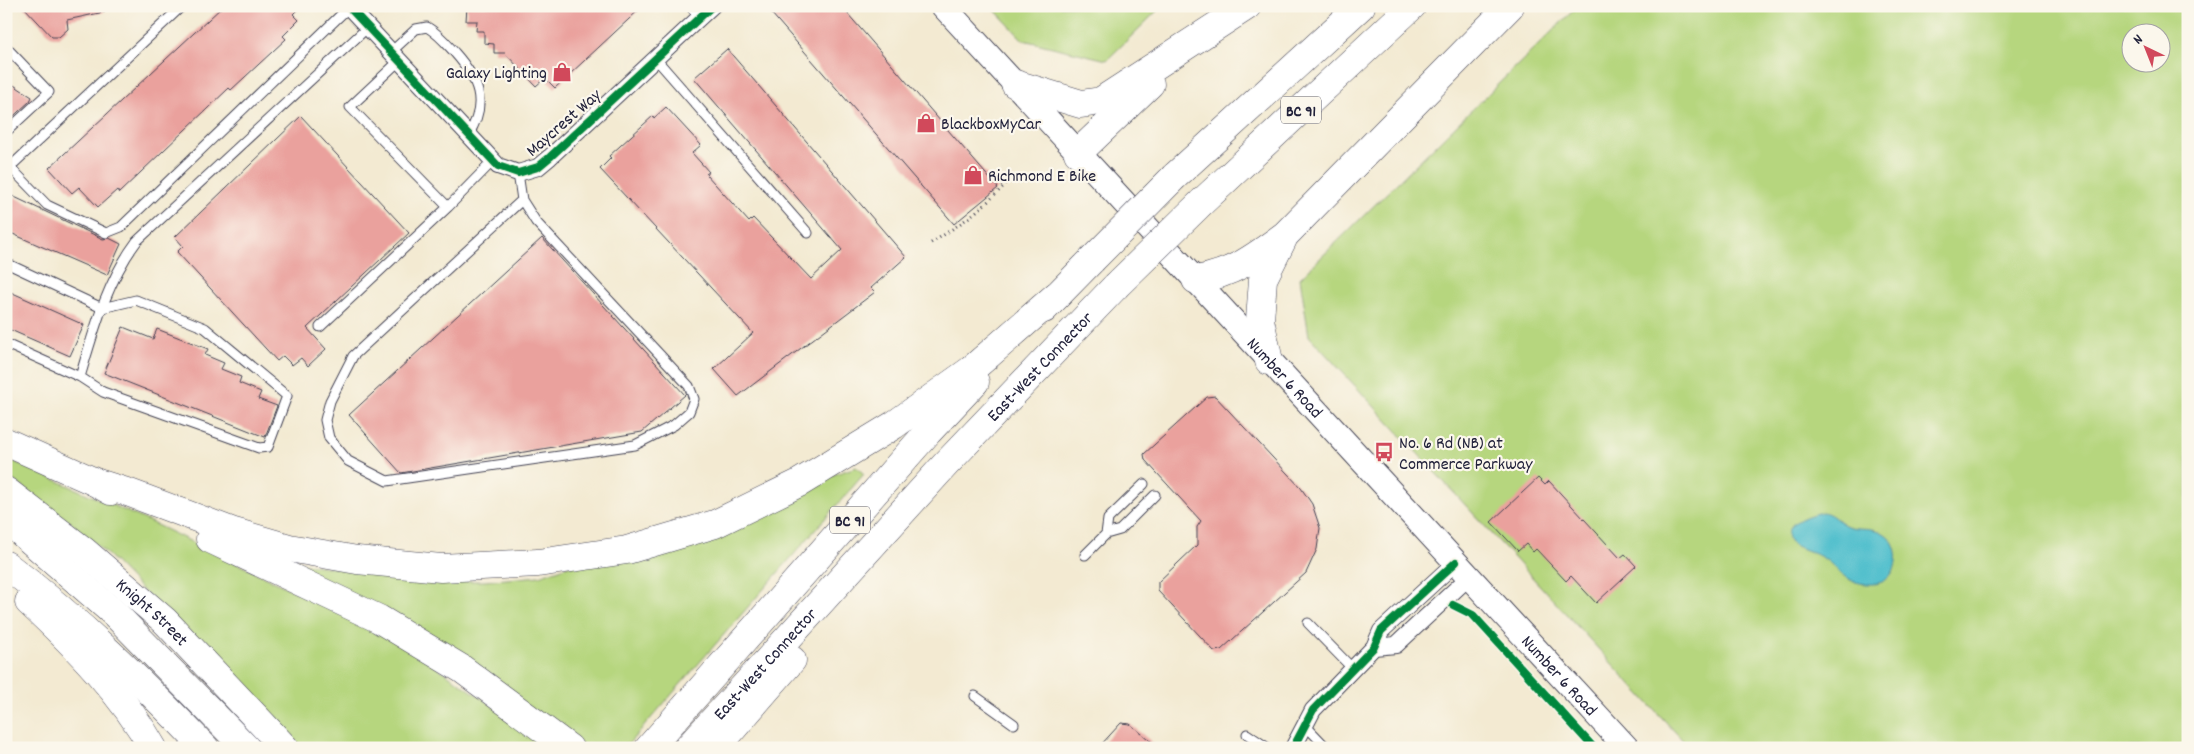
<svg xmlns="http://www.w3.org/2000/svg" width="2194" height="754" viewBox="0 0 2194 754" font-family="Dekko,sans-serif">
<style>
.green{fill:#b6d67e;stroke:#6c7c5c;fill-rule:evenodd}
.water{fill:#53c0cd;stroke:#3a7184}
.building{fill:#eaa19d}
.lines{fill:none;stroke-linecap:round;stroke-linejoin:round}
.service-casing{stroke:#414052;stroke-width:11}
.minor-casing{stroke:#414052;stroke-width:18}
.secondary-casing{stroke:#414052;stroke-width:26}
.motorway-casing{stroke:#414052;stroke-width:29}
.path{stroke:#414052;stroke-width:3;stroke-dasharray:1 4;stroke-linecap:butt}
.service{stroke:#fff;stroke-width:9}
.minor{stroke:#fff;stroke-width:16}
.secondary{stroke:#fff;stroke-width:24}
.motorway{stroke:#fff;stroke-width:28}
.motorway-bridge-casing{stroke:#414052;stroke-width:29;stroke-linecap:butt}
.motorway-bridge{stroke:#fff;stroke-width:28}
.cycleway-casing{stroke:#fbf7ec;stroke-width:11}
.cycleway{stroke:#00873e;stroke-width:8}
.labels{text-anchor:middle;stroke-width:4.5;stroke-linejoin:round;paint-order:stroke}
.shield{fill:#fbf7ec;stroke:#636270;stroke-width:1}
.shield-label{font-size:16px;font-weight:bold;fill:#22223b}
.poi-label{font-size:18px;fill:#22223b;stroke:#fbf7ec;text-anchor:start}
.street-label{font-size:18px;fill:#22223b;stroke:#fbf7ec}
</style>
<rect width="100%" height="100%" fill="#fbf7ec"/>
<filter id="ink" filterUnits="userSpaceOnUse"><feTurbulence type="fractalNoise" baseFrequency=".02" numOctaves="2"/><feDisplacementMap in="SourceGraphic" scale="10" xChannelSelector="R" yChannelSelector="G"/><feConvolveMatrix kernelMatrix="1 2 1 2 8 2 1 2 1" color-interpolation-filters="sRGB"/></filter>
<filter id="wash" filterUnits="userSpaceOnUse"><feTurbulence type="fractalNoise" baseFrequency=".0096" numOctaves="4" result="noise"/><feDisplacementMap in="SourceGraphic" scale="20" xChannelSelector="R" yChannelSelector="G"/><feGaussianBlur stdDeviation="1.12" result="paint"/><feColorMatrix in="noise" values="0 0 0 0 0 0 0 0 0 0 0 0 0 0 0 0 0 1.4 0 .05"/><feComposite in="paint" operator="in"/></filter>
<g filter="url(#wash)">
<rect width="100%" height="100%" fill="#f3ead2"/>
<path class="green" d="M991,6H1162L1107,60L1023,40Z
M1578,6H2188V748H1690L1309,336L1300,278ZM2132,32H2162V62H2132Z
M6,458L146,520L402,643L554,748H297L108,555L70,522L6,475Z
M856,467L864,474L625,748H585L570,735L291,562L432,581H485L539,576Z"/>
<path class="water" d="M1822,512C1832,513 1836,520 1845,525C1857,531 1873,525 1885,534C1902,545 1900,577 1879,583C1873,585 1862,584 1856,582C1843,579 1836,567 1826,560C1814,551 1799,550 1789,541C1781,523 1809,515 1822,512Z"/>
<g id="blocks">
<path class="building" d="M23,6H104V12L67,20L68,29L59,37H52Z
M223,6H301L293,14L299,20L283,36L286,39L231,90L229,88L119,193L117,190L98,207L79,187L72,193L49,168Z
M467,6H643L555,88L545,78L536,86L505,53H494V44L484,43V31H476L477,21H466Z
M765,6H841L998,188L954,224Z
M727,49L906,257L871,288L875,292L738,396L714,369L753,333L600,169L611,158L609,156L653,116L654,118L666,107L701,145L692,153L709,172L706,174L749,222L753,218L811,279L842,250L694,78Z
M6,80L32,97L30,101L6,123Z
M301,116L409,233L307,328L326,349L308,366L301,358L292,365L283,356L277,361L177,252L183,246L175,237Z
M6,193L103,239L109,238L121,244L107,275L6,231Z
M542,238L685,395L642,432L401,473L349,415Z
M6,290L84,325L70,356L6,328Z
M123,327L153,339L157,329L208,349L205,355L224,363L221,369L241,377L239,383L261,392L258,399L277,406L265,437L104,373Z
M1215,396L1301,488L1312,504L1320,528L1317,549L1306,573L1221,650L1214,651L1158,591V582L1197,545V527L1201,521L1145,460L1144,454L1207,397Z
M1538,478L1545,485L1549,481L1620,558L1625,554L1636,566L1596,603L1571,576L1566,581L1536,549L1533,552L1526,544L1518,551L1491,522Z
M1121,723L1130,724L1159,748H1098Z"/>
</g>
</g>
<g filter="url(#ink)">
<use href="#blocks" fill-opacity="0" stroke="#414052" stroke-width="1"/>
<g class="lines">
<defs>
<path id="service" d="M182,6L10,167L47,205L106,233L121,227L349,7
M690,6L700,17
M6,47L49,92L6,132
M391,52L416,29L427,27C439,34 446,43 455,53C478,79 489,103 468,135
M656,59L808,233
M399,61L350,107L448,207
M518,173L522,200L536,222L689,386L694,399L689,412L674,425L635,445L387,481L348,461L329,438L325,420L330,401L353,356L522,200
M6,263L102,308L136,300L205,328L287,396L268,447L259,448L103,392L80,377
M320,327L448,207L493,161
M6,344L80,377C94,330 107,281 137,241L368,27
M1106,534L1120,530L1155,495
M1085,555L1106,534L1108,519L1144,484
M1308,623L1353,669
M975,696L1014,724
M1305,725L1327,748
M1247,734L1268,748"/>
<path id="minor" d="M348,6L498,166L518,173L538,167L550,157L712,6
M1374,647L1396,645L1469,577
M1293,748L1313,710L1374,647L1381,631L1456,562"/>
<g id="secondary">
<path id="s1" d="M943,6L1627,748"/>
</g>
<g id="motorway">
<path d="M1015,84L1081,104L1101,101L1247,6"/>
<path d="M1078,153L1150,84"/>
<path d="M1174,177L1361,6"/>
<path d="M1201,203L1412,6"/>
<path d="M1196,280C1234,273 1254,258 1285,235L1510,6"/>
<path d="M1044,309L1092,260"/>
<path d="M1269,361L1260,320L1263,279L1283,239"/>
<path d="M6,442L95,482L111,491"/>
<path d="M95,482L130,493L234,532L289,548L357,560L441,568L538,563L627,550L715,524L799,483L894,425L971,370L1056,296"/>
<path id="s2" d="M6,491L84,551L165,621L285,748"/>
<path d="M6,519L115,614L246,748"/>
<path d="M210,539L379,619L462,669L569,748"/>
<path d="M6,565C79,620 142,682 205,748"/>
<path d="M29,602C75,645 122,693 153,748"/>
<path d="M649,748L928,432L975,382"/>
<path id="s3" d="M688,748L945,465L1116,286"/>
<path d="M716,748L792,660"/>
</g>
</defs>
<use href="#service" class="service-casing"/>
<use href="#minor" class="minor-casing"/>
<use href="#secondary" class="secondary-casing"/>
<use href="#motorway" class="motorway-casing"/>
<path class="path" d="M931,243C958,226 987,206 1007,182"/>
<use href="#service" class="service"/>
<use href="#minor" class="minor"/>
<use href="#secondary" class="secondary"/>
<use href="#motorway" class="motorway"/>
<defs>
<path id="motorway-bridge" d="M1092,260L1174,177
M1116,286L1201,203"/>
</defs>
<use href="#motorway-bridge" class="motorway-bridge-casing"/>
<use href="#motorway-bridge" class="motorway-bridge"/>
<defs>
<path id="cycleway" d="M348,6L498,166L518,173L538,167L550,157L712,6
M1453,605L1473,615L1594,748
M1293,748L1313,710L1374,647L1381,631L1456,562"/>
</defs>
<use href="#cycleway" class="cycleway-casing"/>
<use href="#cycleway" class="cycleway"/>
</g>
</g>
<defs>
<symbol id="shop-bare" viewBox="-9 -9 18 18"><path d="M-5-2.5h2.3a2.7 3.5 0 0 1 5.4 0H5L5.5 6h-11ZM-1.5-2.5h3a1.5 2.3 0 0 0-3 0Z" fill="#d1495b" stroke="#fbf7ec" stroke-width="2.5" paint-order="stroke"/></symbol>
<symbol id="bus-bare" viewBox="-9 -9 18 18"><path d="M-5-6H5V4H4V6H2V4H-2V6H-4V4H-5ZM-3.5-4V0h7V-4ZM-3.5 1.2v1.5H-2V1.2ZM2 1.2v1.5H3.5V1.2Z" fill="#d1495b" stroke="#fbf7ec" stroke-width="2.5" paint-order="stroke"/></symbol>
</defs>
<g fill-rule="evenodd">
<use href="#shop-bare" x="548" y="58" width="28" height="28"/>
<use href="#shop-bare" x="912" y="109" width="28" height="28"/>
<use href="#shop-bare" x="959" y="161" width="28" height="28"/>
<use href="#bus-bare" x="1370" y="438" width="28" height="28"/>
</g>
<g class="labels">
<g class="shield">
<rect x="1281" y="96.5" width="40" height="27" rx="4"/>
<rect x="830" y="506.5" width="40" height="27" rx="4"/>
</g>
<g class="shield-label">
<text x="1301" y="116">BC 91</text>
<text x="850" y="526">BC 91</text>
</g>
<g class="poi-label">
<text x="547" y="78" text-anchor="end">Galaxy Lighting</text>
<text x="941" y="129">BlackboxMyCar</text>
<text x="988" y="181">Richmond E Bike</text>
<text x="1399" y="448">No. 6 Rd (NB) at<tspan x="1399" dy="21">Commerce Parkway</tspan></text>
</g>
<g class="street-label">
<text transform="translate(563 122) rotate(-41)" y="6">Maycrest Way</text>
<text dy="6" stroke="none"><textPath href="#s3" startOffset="519">East-West Connector</textPath></text>
<text dy="6" stroke="none"><textPath href="#s1" startOffset="505">Number 6 Road</textPath></text>
<text dy="6" stroke="none"><textPath href="#s2" startOffset="190">Knight Street</textPath></text>
<text dy="6" stroke="none"><textPath href="#s3" startOffset="114">East-West Connector</textPath></text>
<text dy="6" stroke="none"><textPath href="#s1" startOffset="910">Number 6 Road</textPath></text>
</g>
</g>
<rect width="2194" height="754" fill="none" stroke="#fbf7ec" stroke-width="25"/>
<g transform="translate(2146 48) rotate(317)"><circle r="24" fill="#fbf7ec" stroke="#a4a2a5"/>
<path d="M0-4L9 19L0 12L-9 19Z" fill="#d1495b"/>
<text y="-8" font-size="14" font-weight="bold" text-anchor="middle" fill="#22223b">N</text>
</g>
</svg>
